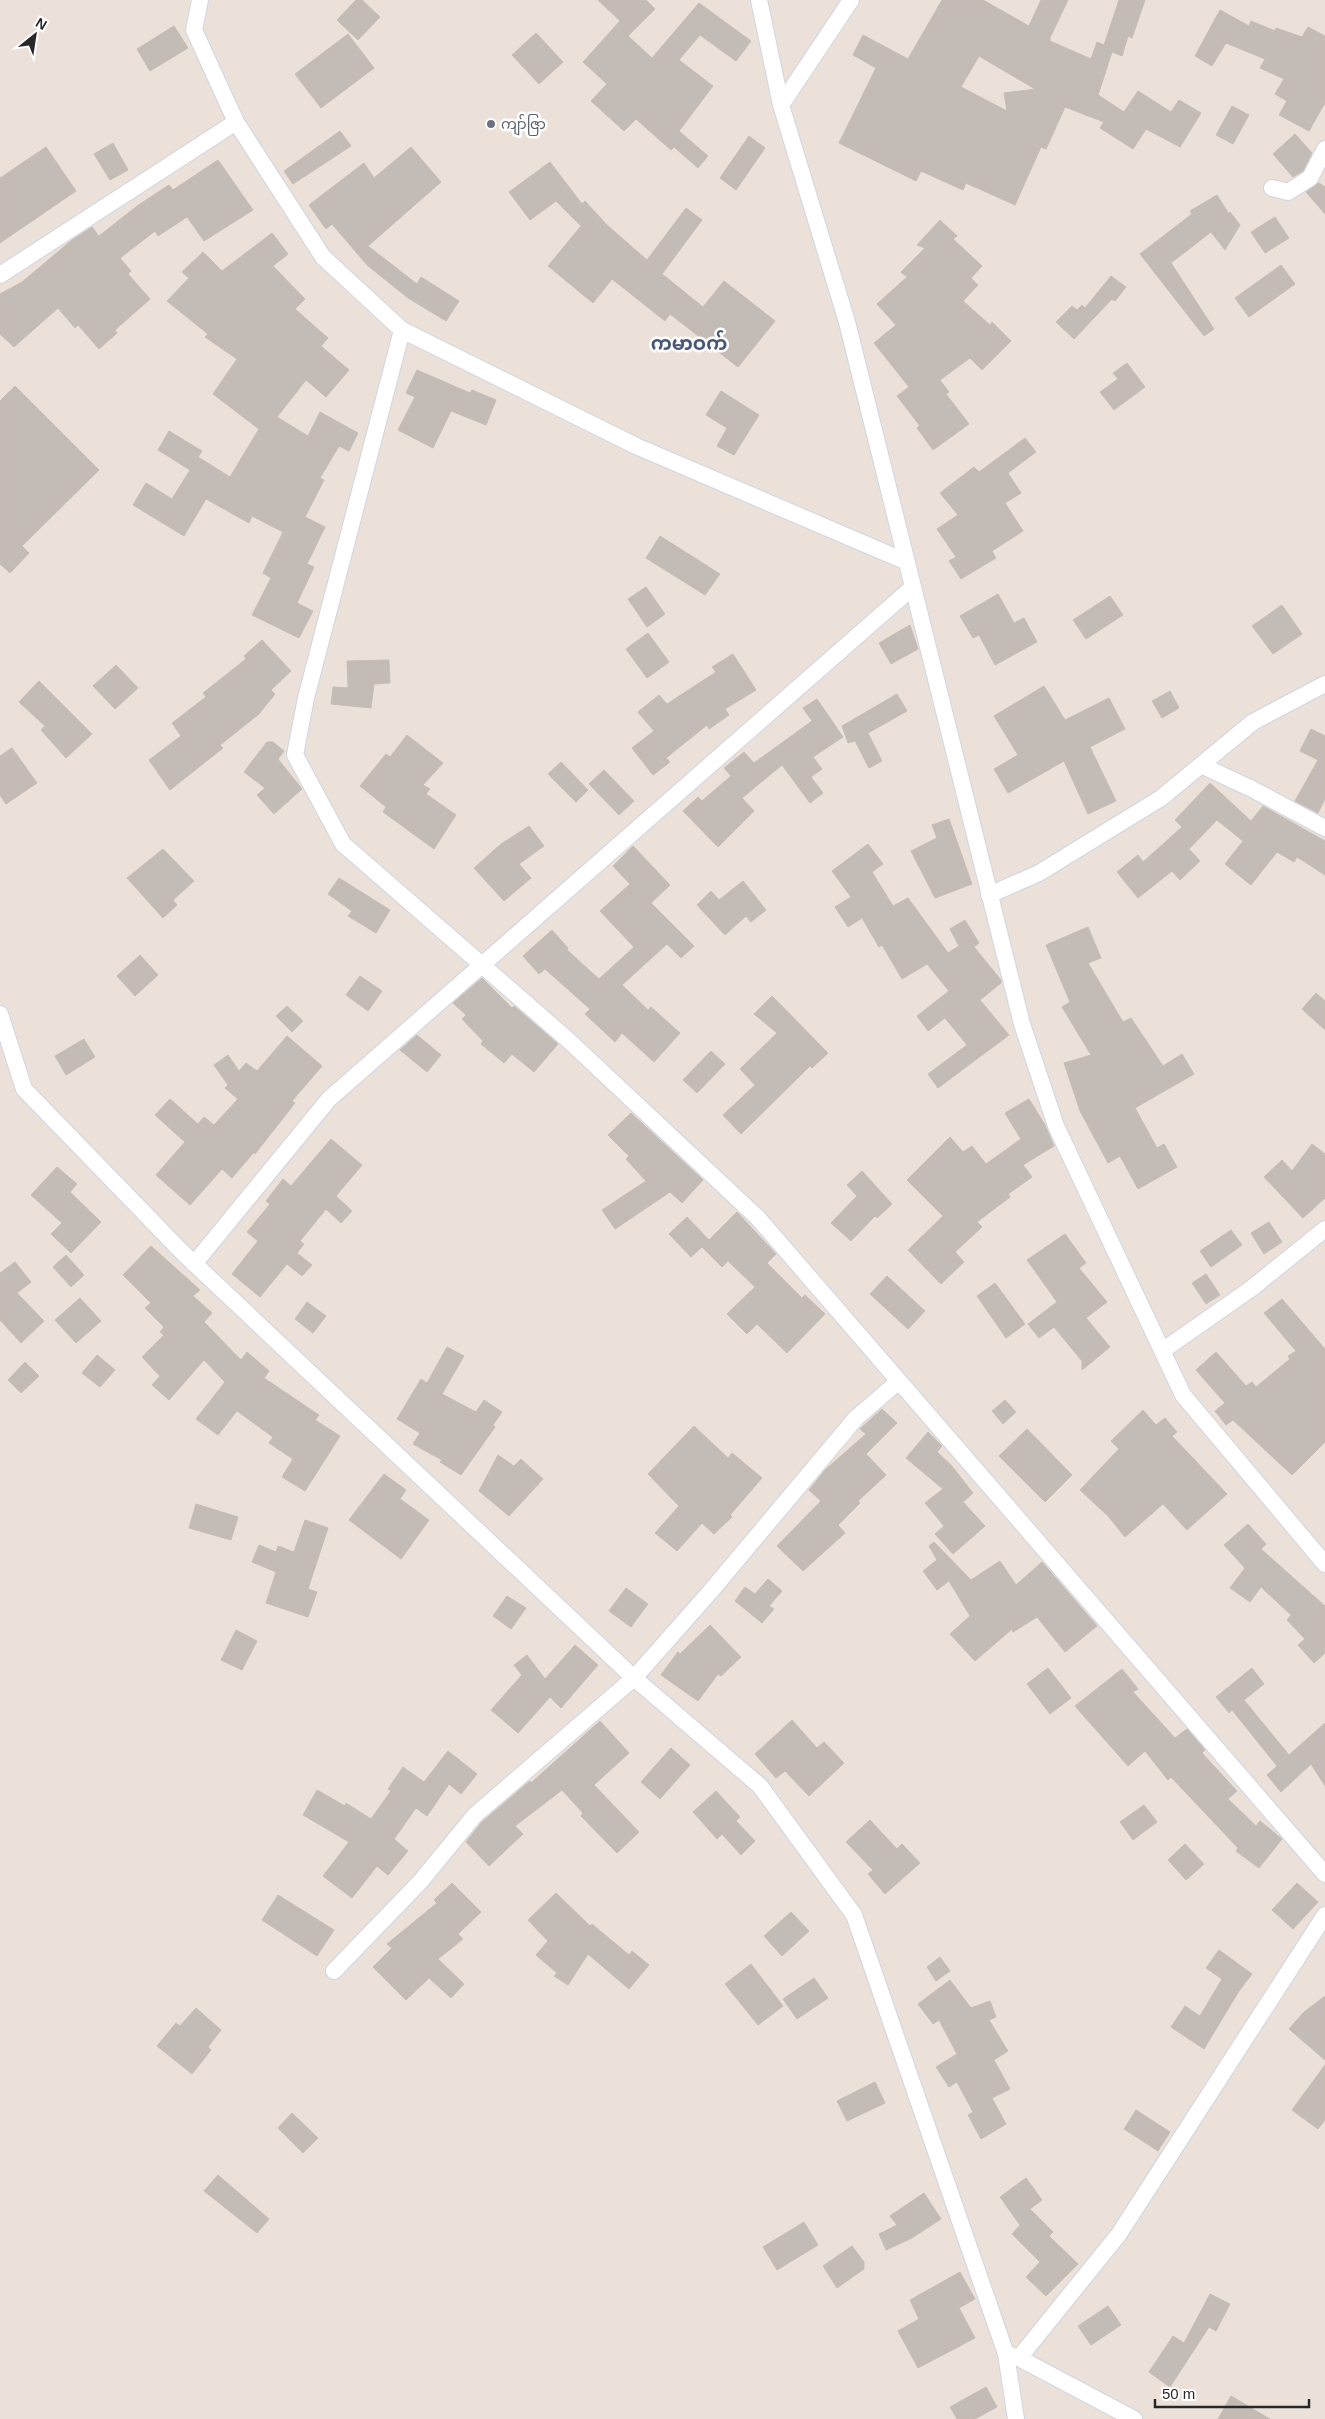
<svg xmlns="http://www.w3.org/2000/svg" width="1325" height="2419" viewBox="0 0 1325 2419" font-family="Helvetica,'Noto Sans Myanmar',sans-serif">
<style>
.building{fill:#c3bbb6;stroke:#c6bdb3;fill-rule:evenodd}
.lines{fill:none;stroke-linecap:round;stroke-linejoin:round}
.street-casing{stroke:#cfd5e2;stroke-width:18}
.street{stroke:#fff;stroke-width:16}
.worship-dot{fill:#6b7280;stroke:#fff;stroke-width:2}
.labels{text-anchor:middle;stroke-width:5;stroke-linejoin:round;paint-order:stroke}
.worship-label{font-size:14px;fill:#5b616d;stroke:#fff;text-anchor:start}
.district-label{font-size:19px;font-weight:bold;fill:#495879;stroke:#fff}
</style>
<rect width="100%" height="100%" fill="#ebe1d9"/>
<path class="building" d="M356,0H362L380,17L358,40L337,20Z
M598,0H646L655,9L628,36L652,58L699,3L751,41L736,61L700,35L679,60L713,86L679,131L708,156L698,168L674,147L671,150L636,119L624,131L591,101L607,84L583,62L620,21Z
M942,0H983L1029,26L1041,0H1068L1050,38V41L1091,59L1097,42L1104,45L1119,0H1145L1132,38L1128,36L1122,56L1112,52L1098,95L1124,112L1138,91L1171,112L1179,100L1201,113L1180,147L1146,129L1133,149L1100,128L1104,122L1065,107L1046,149L1041,147L1015,205L966,183L963,190L921,171L916,181L839,143L876,68L853,55L863,35L908,59ZM979,56L1035,89L1004,93L1007,111L961,87Z
M1220,10L1249,26L1251,21L1275,31L1276,28L1302,37L1308,27L1325,36V103L1309,131L1279,115L1287,101L1275,94L1284,79L1260,68L1265,59L1226,43L1212,66L1195,56Z
M174,26L188,48L150,71L137,49Z
M536,33L563,62L539,84L512,55Z
M348,34L374,68L321,108L295,74Z
M1232,106L1249,115L1233,144L1216,135Z
M340,131L351,146L293,184L284,171Z
M1295,134L1312,153L1303,171L1293,177L1273,154Z
M749,136L765,148L736,190L720,178Z
M113,143L128,170L110,180L94,154Z
M46,147L76,191L0,243V178Z
M411,147L441,182L368,246L417,284L421,277L459,301L446,321L408,298L367,265L332,224L326,229L309,205L364,163L374,178Z
M218,160L253,210L204,241L187,217L158,236L155,231L120,258L131,271L128,274L150,299L115,330L117,333L99,349L78,325L75,328L58,308L14,347L0,334V294L22,282L72,240L92,227L99,236L137,206L169,185L173,190Z
M550,162L582,204L585,201L606,224L647,260L686,208L702,220L662,274L703,307L724,281L775,321L738,367L670,314L665,321L612,279L593,303L548,266L581,226L556,201L530,220L509,192Z
M1319,183L1325,187V214L1306,192Z
M1217,195L1229,214L1230,212L1240,225L1225,250L1211,232L1171,263L1214,329L1204,336L1140,254L1192,214L1190,211Z
M1275,217L1289,238L1265,253L1251,232Z
M940,220L957,236L953,239L982,266L971,278L978,285L963,301L990,325L992,322L1011,341L982,370L970,358L940,380L949,392L946,394L969,424L933,450L917,428L920,426L897,396L909,387L874,343L896,325L877,304L907,277L901,272L925,248L917,245Z
M272,233L288,254L273,266L305,299L295,309L328,338L321,346L349,370L326,397L306,380L277,417L308,436L320,412L358,433L349,451L339,446L320,478L324,480L305,517L325,527L307,564L314,567L297,603L313,611L299,638L252,615L271,578L263,573L283,532L252,516L249,523L206,499L184,536L133,505L146,483L172,499L190,470L158,450L169,431L202,451L198,457L230,477L259,429L213,394L237,359L205,337L208,334L167,301L189,278L182,272L203,252L222,271Z
M1281,265L1295,284L1249,317L1235,298Z
M1111,276L1126,287L1115,301L1112,299L1074,339L1056,322L1072,306L1077,310L1082,305L1085,308Z
M1127,363L1145,387L1114,410L1100,392L1118,379L1113,373Z
M417,370L470,393L472,390L496,400L486,425L451,411L433,448L398,430L415,397L406,393Z
M15,386L99,470L22,546L29,553L10,573L0,564V401Z
M721,391L759,415L734,455L717,446L727,428L706,415Z
M1025,438L1036,452L1008,473L1021,493L1005,503L1023,531L992,551L996,558L961,579L949,561L956,557L937,529L958,515L940,493L974,467L979,472Z
M660,536L720,574L705,595L646,558Z
M646,587L665,614L647,627L628,599Z
M998,594L1014,623L1024,618L1037,642L995,665L979,635L973,638L960,616Z
M1110,596L1123,615L1086,639L1073,620Z
M1282,605L1302,634L1273,654L1252,626Z
M910,625L918,649L891,664L879,643Z
M648,633L669,662L647,678L626,649Z
M262,640L291,671L271,690L275,694L259,714L220,745L223,748L170,790L149,760L181,736L172,723L206,697L203,693L246,659L244,656Z
M733,654L756,690L725,709L729,715L709,729L707,725L666,758L670,762L653,775L632,748L654,731L638,712L659,695L667,704L716,672L712,667Z
M389,660L390,683L374,684L371,708L331,704L333,687L348,688L347,661Z
M116,665L138,688L115,709L93,686Z
M39,681L92,734L66,758L41,730L45,726L19,702Z
M1044,686L1065,720L1109,698L1125,729L1090,747L1116,801L1088,814L1064,761L1008,793L994,769L1018,755L994,716Z
M1170,691L1179,708L1162,718L1152,701Z
M897,694L907,711L868,733L882,761L869,768L855,741L848,743L842,726Z
M817,699L843,737L813,757L822,769L811,777L823,793L810,803L782,765L742,798L754,811L718,847L683,811L698,797L702,801L731,776L724,768L744,752L754,763L812,721L803,708Z
M1311,729L1325,736V799L1318,813L1295,801L1318,760L1300,751Z
M407,735L443,763L423,785L430,789L426,794L456,815L434,849L383,812L386,807L360,786L386,754L390,757Z
M267,742H273L284,751L278,759L302,789L274,814L257,795L265,788L244,772Z
M12,748L37,783L6,804L0,795V756Z
M561,762L588,790L576,802L548,774Z
M604,770L634,801L619,815L589,784Z
M1210,783L1251,821L1263,806L1325,841V875L1297,857L1294,862L1277,852L1251,885L1225,864L1243,841L1217,820L1189,849L1200,861L1180,880L1172,871L1138,898L1117,872L1138,855L1143,862L1182,827L1175,820Z
M949,819L972,884L935,898L911,851L937,838L932,825Z
M529,826L544,846L519,864L531,878L504,901L474,868L501,844Z
M868,844L883,864L872,872L893,906L908,898L948,953L959,946L950,929L965,920L979,943L974,947L1001,980V983L980,1000L1009,1035L938,1088L928,1074L967,1045L945,1018L928,1031L917,1016L949,991L927,964L902,979L882,945L879,947L862,918L848,927L835,907L851,897L832,871Z
M633,846L670,885L651,903L694,946L681,958L667,944L622,985L648,1010L651,1007L680,1033L654,1062L622,1033L615,1042L585,1014L590,1009L545,969L539,974L523,956L552,930L568,948L567,950L599,979L634,947L600,911L630,884L613,866Z
M163,849L194,881L173,900L177,905L163,918L127,878Z
M339,878L390,910L376,933L348,916L352,911L328,894Z
M743,881L766,910L751,922L746,916L725,935L697,905L711,891L719,900Z
M1088,927L1101,958L1088,963L1123,1022L1131,1018L1163,1066L1182,1054L1194,1074L1135,1108L1157,1148L1164,1144L1177,1167L1138,1189L1120,1156L1108,1163L1080,1111L1064,1063L1091,1055L1062,1007L1070,1002L1046,945Z
M140,955L158,975L135,996L117,976Z
M360,976L382,991L368,1011L346,995Z
M482,978L512,1008L514,1006L558,1044L534,1072L512,1054L504,1063L481,1044L483,1041L462,1019L466,1015L453,1003Z
M1316,993L1325,1001V1030L1302,1009Z
M772,996L828,1053L812,1068L810,1066L741,1134L723,1115L755,1085L740,1069L777,1033L754,1014Z
M287,1006L303,1021L292,1032L276,1016Z
M417,1035L441,1055L427,1072L400,1050Z
M287,1036L322,1066L292,1101L295,1103L255,1154L254,1152L232,1178L222,1169L190,1205L156,1175L185,1142L155,1115L170,1099L198,1124L204,1117L214,1125L238,1099L225,1088L228,1085L214,1065L228,1055L239,1071L246,1063L257,1071Z
M84,1039L95,1057L66,1075L55,1056Z
M711,1051L725,1064L697,1093L683,1080Z
M1029,1099L1045,1125L1054,1146L1023,1165L1032,1177L1008,1194L1010,1197L977,1222L982,1227L955,1252L964,1262L941,1284L908,1250L943,1216L907,1180L950,1137L963,1152L972,1146L986,1164L1021,1139L1005,1113Z
M631,1113L703,1180L682,1203L670,1192L615,1229L602,1210L646,1181L626,1159L629,1156L608,1135Z
M331,1139L362,1165L336,1196L352,1211L341,1223L326,1209L300,1241L304,1244L297,1253L312,1265L302,1276L287,1264L260,1297L232,1274L258,1241L247,1232L270,1204L266,1201L283,1179L291,1186Z
M1312,1144L1325,1154V1198L1303,1218L1264,1177L1282,1160L1292,1171Z
M57,1167L77,1184L70,1192L101,1222L71,1253L51,1234L62,1223L31,1195Z
M862,1171L892,1204L877,1218L875,1216L851,1241L831,1223L857,1196L847,1185Z
M737,1212L776,1254L767,1263L802,1298L805,1295L825,1314L787,1353L757,1324L747,1334L727,1314L755,1287L728,1261L722,1267L702,1247L691,1257L669,1234L687,1217L709,1240Z
M1269,1222L1282,1242L1264,1254L1251,1233Z
M1231,1230L1242,1245L1211,1267L1200,1251Z
M1065,1234L1086,1263L1079,1268L1107,1302L1086,1318L1110,1347L1082,1370V1361L1054,1327L1039,1338L1028,1324L1057,1302L1027,1260Z
M151,1246L200,1290L193,1296L212,1313L204,1322L241,1360L247,1352L269,1371L264,1378L319,1415L315,1420L340,1436L305,1491L282,1477L293,1459L269,1443L273,1437L237,1411L218,1435L196,1419L225,1382L204,1360L169,1400L152,1385L160,1376L142,1357L164,1335L160,1332L164,1327L145,1308L151,1303L123,1275Z
M66,1255L84,1275L71,1287L53,1267Z
M15,1262L31,1282L17,1293L44,1321L21,1343L0,1320V1273Z
M1206,1274L1220,1295L1206,1304L1192,1283Z
M887,1276L925,1311L908,1329L870,1294Z
M995,1283L1025,1324L1006,1338L977,1296Z
M80,1298L101,1321L76,1343L55,1320Z
M1282,1299L1325,1349V1442L1292,1475L1233,1420L1226,1425L1215,1411L1225,1403L1196,1370L1216,1352L1246,1386L1252,1382L1256,1387L1290,1359L1288,1356L1296,1351L1264,1313Z
M307,1302L326,1316L313,1333L295,1319Z
M447,1347L464,1356L442,1394L476,1412L484,1400L502,1412L493,1425L495,1427L461,1475L440,1462L442,1460L413,1444L420,1433L397,1419L421,1379L427,1383Z
M97,1355L115,1370L100,1387L82,1373Z
M25,1362L39,1376L21,1393L8,1380Z
M1005,1400L1016,1412L1003,1424L992,1411Z
M882,1409L897,1423L866,1454L886,1475L858,1501L860,1503L838,1525L845,1533L803,1571L777,1546L821,1501L809,1490L826,1469L866,1434L860,1429Z
M1143,1410L1156,1425L1165,1418L1177,1432L1172,1436L1227,1494L1187,1530L1163,1504L1125,1537L1108,1516L1080,1490L1119,1449L1111,1441Z
M694,1426L728,1458L732,1453L762,1478L730,1515L732,1517L714,1534L702,1523L677,1551L655,1533L679,1506L648,1474Z
M1027,1429L1072,1475L1045,1502L999,1456Z
M928,1432L942,1446L937,1452L951,1465L973,1493L963,1502L985,1526L953,1554L935,1534L944,1526L925,1503L943,1489L906,1458Z
M498,1455L514,1466L521,1459L543,1479L509,1516L479,1491Z
M384,1474L406,1490L400,1499L429,1520L401,1559L349,1520Z
M196,1504L238,1517L231,1540L189,1528Z
M305,1520L328,1528L308,1589L317,1592L308,1617L266,1603L276,1572L252,1562L259,1545L276,1552L278,1546L294,1552Z
M1248,1524L1266,1544L1261,1549L1325,1606V1653L1314,1663L1298,1645L1305,1639L1287,1620L1291,1615L1261,1587L1250,1602L1230,1588L1245,1568L1224,1545Z
M934,1542L971,1580L1000,1561L1016,1585L1042,1562L1097,1626L1065,1652L1037,1617L1013,1632L1012,1629L975,1661L950,1634L970,1616L949,1581L937,1590L923,1571L937,1560L929,1546Z
M768,1579L782,1591L769,1606L774,1609L762,1623L735,1601L745,1587L755,1594Z
M626,1588L648,1604L631,1627L609,1611Z
M507,1596L526,1608L511,1629L493,1616Z
M710,1625L741,1657L721,1676L718,1674L698,1701L661,1675L678,1652L680,1654Z
M236,1630L257,1641L242,1670L221,1660Z
M575,1645L598,1665L561,1708L550,1697L518,1733L491,1710L522,1675L514,1665L527,1655L545,1679Z
M1048,1668L1071,1698L1050,1714L1027,1684Z
M1252,1668L1264,1684L1244,1700L1289,1755L1325,1723V1786L1311,1764L1281,1792L1267,1775L1277,1766L1232,1710L1229,1713L1216,1697Z
M1122,1669L1138,1689L1133,1692L1175,1738L1187,1729L1205,1750L1202,1753L1237,1791L1228,1799L1256,1826L1260,1821L1282,1839L1259,1868L1236,1851L1238,1848L1171,1777L1168,1780L1145,1751L1128,1766L1075,1706Z
M792,1720L817,1748L824,1742L844,1763L809,1796L785,1771L776,1778L755,1754Z
M600,1721L629,1753L594,1785L639,1832L617,1853L581,1816L583,1813L562,1790L515,1826L523,1834L489,1866L466,1842L482,1822L530,1781L531,1783Z
M671,1748L690,1765L660,1799L641,1782Z
M448,1751L477,1774L461,1794L449,1784L427,1816L416,1808L394,1839L408,1851L388,1875L377,1866L352,1898L323,1876L349,1842L303,1815L317,1790L345,1806L346,1803L371,1819L391,1791L388,1789L403,1767L424,1782Z
M716,1791L740,1817L736,1821L755,1841L741,1855L722,1834L717,1839L693,1812Z
M1144,1805L1157,1822L1133,1840L1120,1822Z
M870,1820L897,1849L902,1844L920,1863L885,1894L868,1874L873,1870L846,1842Z
M1185,1844L1204,1864L1186,1880L1168,1860Z
M452,1883L481,1912L458,1934L463,1939L438,1959L464,1984L451,1998L429,1978L406,2000L373,1967L392,1948L387,1944L437,1903L434,1900Z
M1297,1883L1318,1902L1293,1929L1272,1910Z
M556,1893L590,1926L592,1924L629,1955L632,1951L649,1965L629,1989L588,1954L568,1985L554,1976L557,1973L536,1955L548,1941L528,1920Z
M278,1895L334,1930L317,1956L262,1920Z
M791,1912L809,1931L782,1956L764,1936Z
M1219,1950L1252,1974L1239,1991L1204,2049L1171,2027L1185,2006L1200,2016L1222,1979L1206,1968Z
M940,1957L950,1971L936,1981L927,1967Z
M751,1964L783,2006L758,2025L725,1984Z
M814,1978L828,1998L797,2019L783,1999Z
M950,1980L971,2008L990,2001L996,2017L989,2020L1008,2051L994,2060L1010,2089L992,2098L1006,2124L981,2139L968,2115L973,2112L957,2082L949,2087L936,2067L957,2054L939,2020L933,2024L918,2004Z
M1325,1996V2060L1289,2029L1304,2012Z
M196,2008L221,2030L208,2047L211,2050L192,2074L157,2046L176,2023L180,2026Z
M1325,2065V2120L1318,2129L1292,2110Z
M875,2082L885,2103L847,2121L837,2101Z
M1136,2110L1170,2132L1158,2151L1124,2129Z
M292,2113L318,2138L303,2153L278,2128Z
M218,2175L269,2219L257,2233L204,2191Z
M1026,2178L1042,2200L1030,2209L1053,2232L1049,2236L1078,2264L1046,2296L1026,2277L1040,2262L1012,2234L1020,2225L1000,2197Z
M924,2193L941,2219L912,2238L886,2250L879,2234L897,2225L890,2216Z
M804,2222L818,2245L777,2270L763,2247Z
M852,2246L864,2262V2269L837,2288L823,2266Z
M960,2272L975,2299L959,2308L975,2338L918,2368L898,2331L919,2319L910,2300Z
M1210,2294L1230,2304L1216,2331L1209,2327L1170,2387L1149,2372L1173,2336L1184,2343Z
M1108,2306L1121,2325L1091,2345L1078,2326Z
M986,2387L997,2407L975,2419H957L950,2407Z
M1231,2396L1270,2419H1218Z"/>
<g class="lines">
<defs>
<path id="street" d="M200,0L194,30L236,122L323,257L402,330L636,446L907,562
M759,0L781,105L847,322L1022,1024L1056,1126L1183,1395L1325,1564
M781,105L851,0
M1272,188L1288,192L1310,178L1325,149
M0,275L236,122
M402,330L306,698L295,755L343,844L567,1039L758,1218L1325,1874
M1201,765L1252,789L1325,828
M989,895L1039,873L1161,798L1253,722L1325,684
M0,1014L24,1089L183,1253L634,1678L760,1786L854,1915L1006,2354L1016,2419
M194,1264L329,1099L913,587
M1162,1351L1252,1288L1325,1229
M334,1971L420,1882L475,1815L634,1678L710,1592L856,1418L899,1381
M1010,2355L1019,2358L1134,2419
M1019,2358L1119,2234L1325,1915"/>
</defs>
<use href="#street" class="street-casing"/>
<use href="#street" class="street"/>
</g>
<circle class="worship-dot" cx="491" cy="124" r="5"/>
<g class="labels">
<g class="worship-label">
<text x="501" y="129">ကျာ်ဇြာ</text>
</g>
<g class="district-label">
<text x="689" y="350">ကမာဝက်</text>
</g>
</g>
<g transform="translate(35 35) rotate(30)" stroke="#ffffff" stroke-width="4" paint-order="stroke">
<path d="M0-4L9 19L0 12L-9 19Z" fill="#282828"/>
<text y="-8" font-size="14" font-weight="bold" text-anchor="middle" fill="#282828">N</text>
</g>
<path d="M1155 2399v8h154v-8" fill="none" stroke="#282828" stroke-width="2.5"/>
<text x="1162" y="2399" font-size="15" fill="#282828" stroke="#ffffff" stroke-width="4" paint-order="stroke">50 m</text>
</svg>
